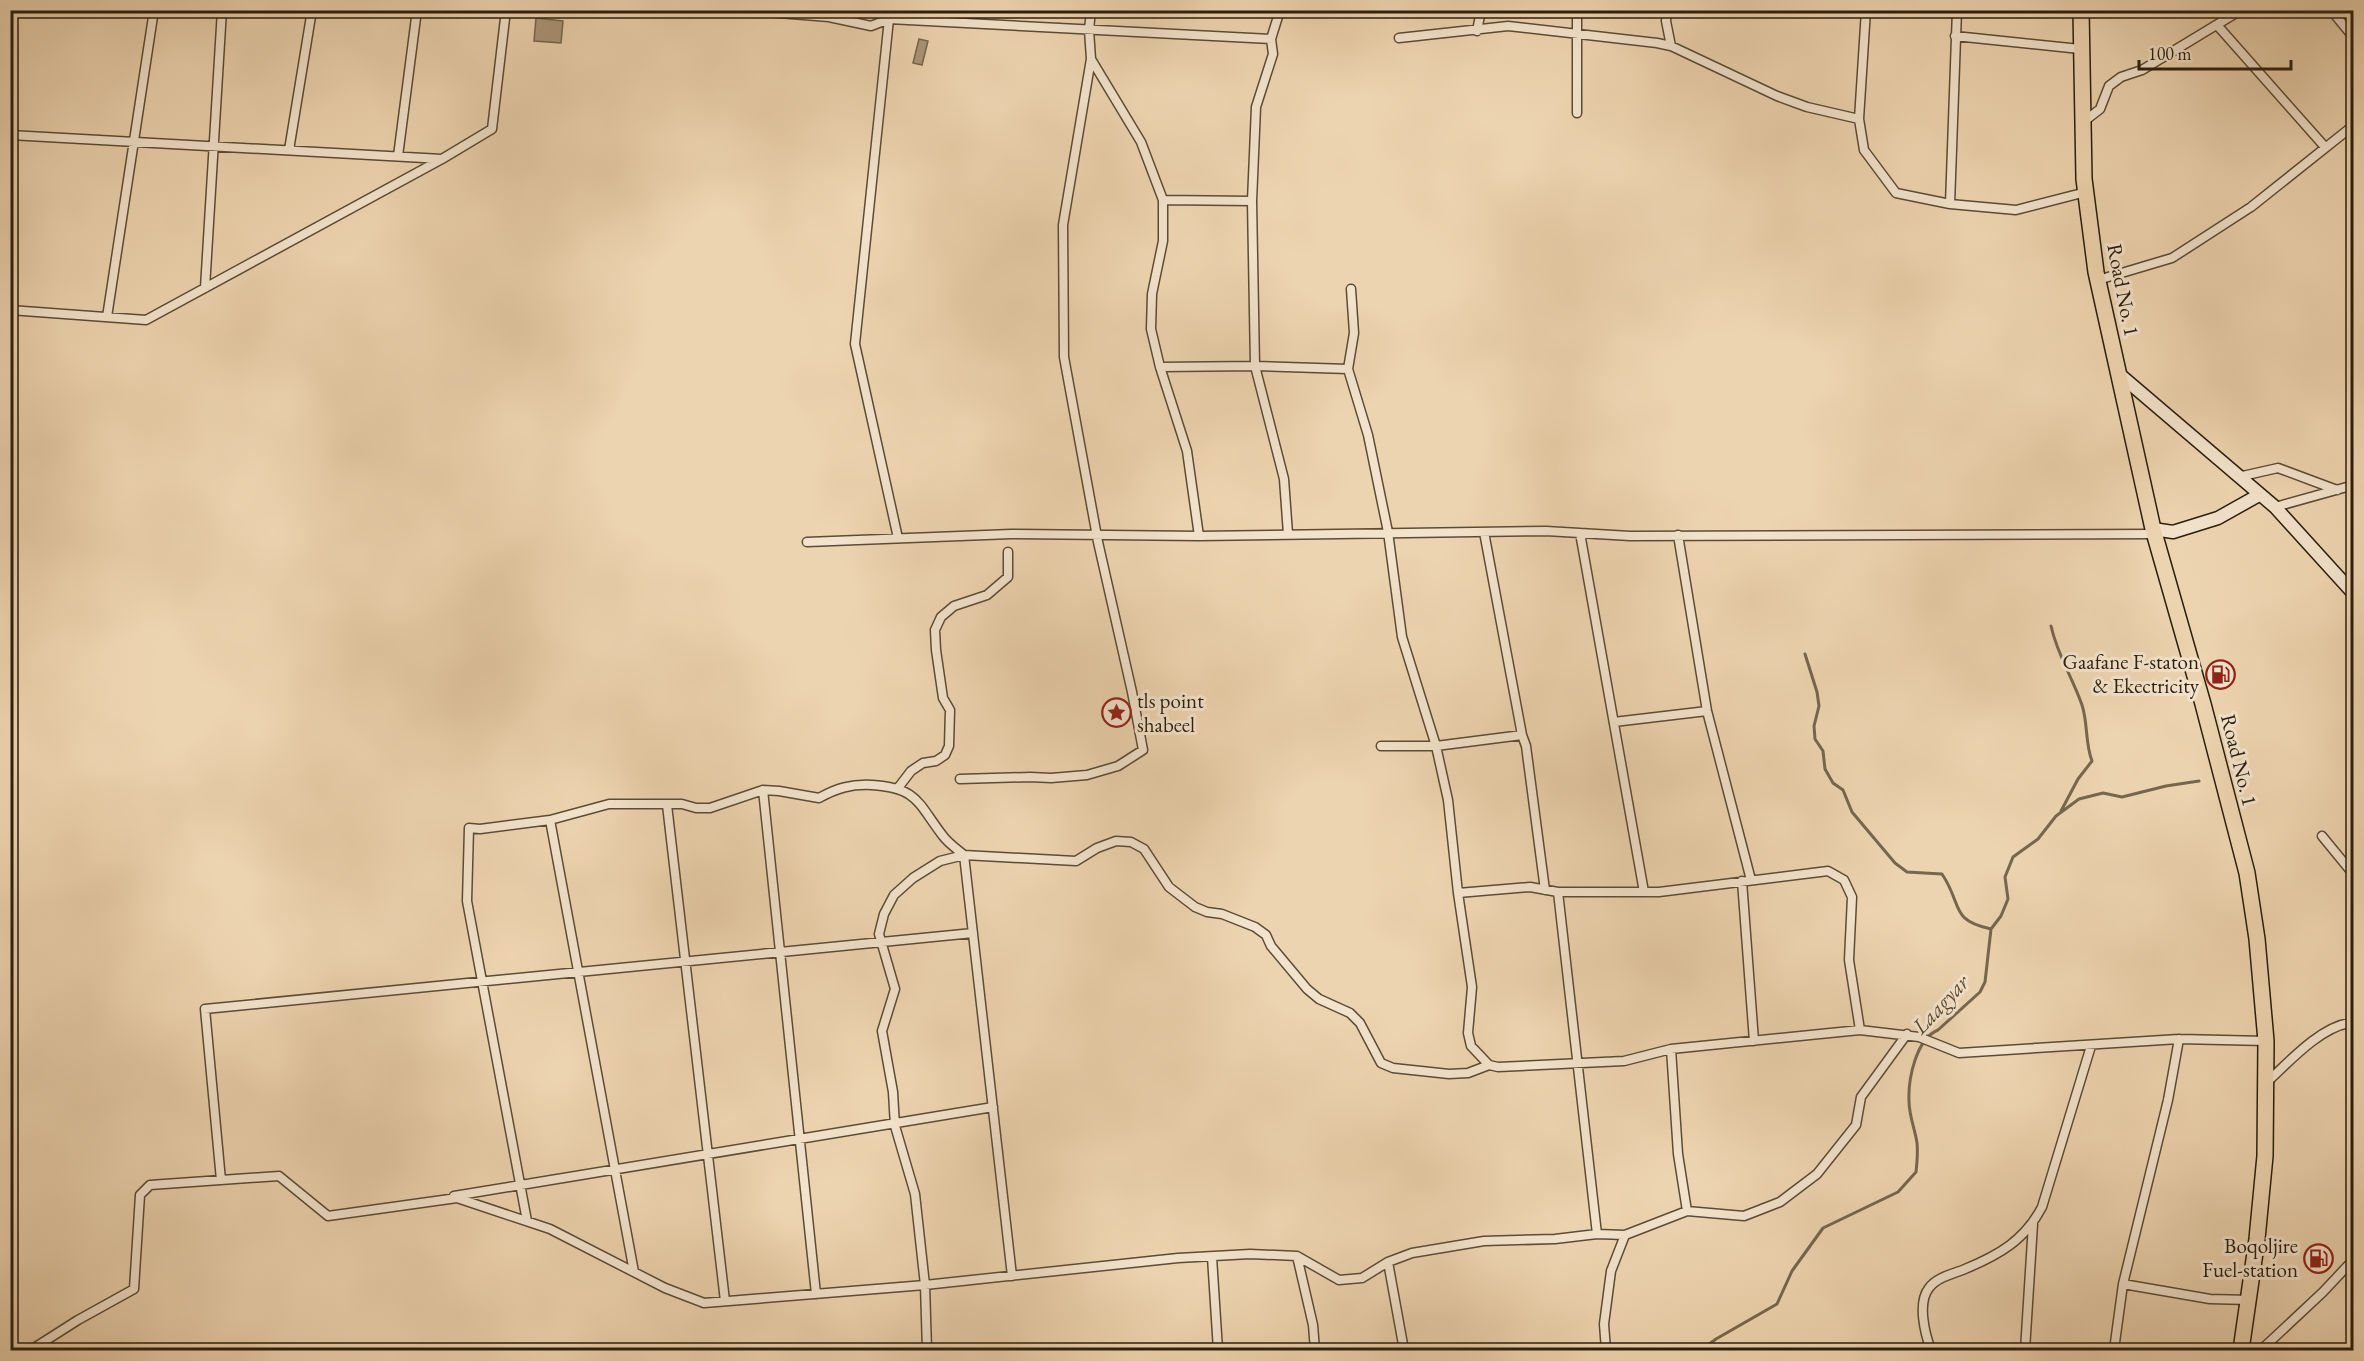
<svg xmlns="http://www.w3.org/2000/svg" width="2364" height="1361" viewBox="0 0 2364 1361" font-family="'EB Garamond',serif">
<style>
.water{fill:#ab9679;stroke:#77664e;stroke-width:1.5}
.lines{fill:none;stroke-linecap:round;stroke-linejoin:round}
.stream{stroke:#77664e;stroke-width:3}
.street-casing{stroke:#5b4c36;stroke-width:11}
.secondary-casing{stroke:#2a1e0d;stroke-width:15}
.highway-casing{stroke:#2a1e0d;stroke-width:18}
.street{stroke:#f3e3cc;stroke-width:8}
.secondary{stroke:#f3e3cc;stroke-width:12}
.highway{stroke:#edd4b0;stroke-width:15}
.labels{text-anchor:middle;stroke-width:6;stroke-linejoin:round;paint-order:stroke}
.street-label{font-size:21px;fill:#2a1e0d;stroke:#f3e3cc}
.poi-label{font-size:21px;fill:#2a1e0d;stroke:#f3e3cc;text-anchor:end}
.water-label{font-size:22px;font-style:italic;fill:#574833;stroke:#f3e3cc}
</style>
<rect width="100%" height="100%" fill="#edd4b0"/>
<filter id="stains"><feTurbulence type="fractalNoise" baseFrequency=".00333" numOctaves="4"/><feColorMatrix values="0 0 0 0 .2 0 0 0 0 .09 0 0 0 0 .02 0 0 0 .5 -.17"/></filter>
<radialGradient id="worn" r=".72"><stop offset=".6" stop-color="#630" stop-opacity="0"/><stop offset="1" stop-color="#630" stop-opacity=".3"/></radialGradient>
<path class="water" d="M536,18L563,21L561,43L534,41Z
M919,39L928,41L922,65L913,63Z"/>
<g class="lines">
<path class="stream" d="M2051,626C2058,657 2072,676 2082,705C2088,723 2085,743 2092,761L2078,779L2061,811
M1805,654L1817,692L1819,706L1814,726L1815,739L1823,751L1825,769L1833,783L1843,790L1852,812L1895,863L1907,872L1942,874C1963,905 1949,920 1991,929
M1701,1350L1716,1339L1777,1304L1792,1271L1823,1228L1898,1192L1916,1172C1917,1163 1918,1153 1917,1143C1915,1129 1909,1116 1909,1101C1908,1079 1916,1039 1938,1030L1980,992L1985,982L1991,929L2001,916L2008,899L2005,877L2013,857L2038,839L2056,816L2079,799L2103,793L2122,797L2166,786L2199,781"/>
<defs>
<path id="street" d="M741,10L829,17L871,26L889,19L896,10
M1091,10L1089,30L1091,59L1141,142L1163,200V241L1152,294L1151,329L1160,367L1187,451L1199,536
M1280,10L1271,39L1273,54L1256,107L1252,201L1255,366L1284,479L1288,534
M1667,10L1666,21L1671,46
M1866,10L1859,119L1864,150L1896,193L1950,204L2016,210L2086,192
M2331,10L2354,38
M2217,25L2325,147
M1477,31L1481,10
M1955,36L2080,49
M1399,38L1508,26L1657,43L1671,46L1777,96L1807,107L1859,119
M1577,113V10
M2082,123L2100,109L2109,86L2121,77L2142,70L2241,10
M10,135L442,159L492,129L506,10
M289,150L312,10
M398,156L417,10
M1163,200L1252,201
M1950,204L1957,10
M2098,280L2172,258L2251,207L2354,125
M205,288L222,10
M1351,289L1354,333L1348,369L1368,435L1388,532L1402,637L1436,746L1448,800L1458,893L1472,987L1468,1033L1471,1046L1489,1065L1498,1067L1624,1061L1671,1049L1860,1030L1919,1037L1959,1053L2179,1039L2266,1041
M10,310L146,320L442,159
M107,317L154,10
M1160,367L1255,366L1348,369
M2238,477L2278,468L2337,490
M2275,507L2354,485
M1484,532L1522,735
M1580,533L1644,892
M1678,535L1707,711L1751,880
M898,538L855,344L889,19L1271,39
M807,542L1011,534L1199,536L1546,531L1630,536L2155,534
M1614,722L1707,711
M1381,746H1436L1522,735L1526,746L1545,890
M960,779L1030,777L1051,778L1087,775L1118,766L1143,750L1132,692L1098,542L1064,357L1063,225L1091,59
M898,788L911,771L923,763L936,761L945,755L949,746L950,710L943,698L936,650L935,630L941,617L954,606L987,595L1008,577V552
M763,790L816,1294
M667,805L725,1301
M550,820L634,1272
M2322,836L2354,875
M1742,881L1754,1041
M1558,892L1597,1234
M1458,893L1530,887L1558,892H1659L1828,871L1844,880L1852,897L1849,960L1860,1030
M1671,1049L1678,1154L1687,1211
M2266,1083C2288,1063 2319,1028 2349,1023L2354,1015
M221,1180L205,1009L973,933
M454,1196L993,1107
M527,1221L467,901L469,828L480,829L550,820L609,804H682L696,808H710L763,790L779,791L819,798C837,788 851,784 872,785C919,788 918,804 943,836C948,843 957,849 964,855L1012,1276
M1297,1256L1313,1325L1315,1350
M1212,1257L1218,1350
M1388,1262L1404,1350
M2123,1284L2210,1299L2249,1300
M10,1350L34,1348L78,1320L134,1289L140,1195L150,1185L279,1176L328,1216L457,1198L550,1229L665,1288L704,1303L925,1285L1178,1258L1250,1254L1297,1256L1339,1280L1362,1278L1388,1262L1412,1253L1484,1241L1555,1239L1597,1234L1625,1235L1687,1211L1744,1216L1780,1202L1817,1174L1856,1125L1861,1097L1907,1034
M927,1350L925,1285L915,1194L895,1126L893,1092L882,1031L895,989L879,934L884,914L894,895L913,878L940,861L964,855L1076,861L1097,848L1116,841L1131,842L1144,849L1169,887L1195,907L1207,912L1222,914L1255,927L1266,935L1271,946L1307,989L1319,999L1350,1013L1360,1023L1381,1063L1393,1068L1449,1074L1468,1073L1489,1065
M1606,1350L1604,1324L1611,1271L1625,1235
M1931,1350C1925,1334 1917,1303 1929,1288C1937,1277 1953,1274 1965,1269C1999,1255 2025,1240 2042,1207L2091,1046
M2025,1350L2033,1224
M2114,1350L2123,1284L2168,1100L2179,1039
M2261,1350L2323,1292L2354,1259"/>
<path id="secondary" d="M2119,374L2275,507L2354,594
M2153,529L2173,532L2218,518L2259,495"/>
<path id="highway" d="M2081,10L2084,179L2096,272L2153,529L2203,704L2247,873L2257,939L2266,1041L2265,1156L2257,1239L2241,1350"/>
</defs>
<use href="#street" class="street-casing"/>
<use href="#secondary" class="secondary-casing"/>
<use href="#highway" class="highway-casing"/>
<use href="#street" class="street"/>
<use href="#secondary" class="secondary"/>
<use href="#highway" class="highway"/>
</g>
<defs>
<symbol id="fuel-ring" viewBox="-11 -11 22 22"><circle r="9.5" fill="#f3e3cc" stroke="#8f2418" stroke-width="1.5"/><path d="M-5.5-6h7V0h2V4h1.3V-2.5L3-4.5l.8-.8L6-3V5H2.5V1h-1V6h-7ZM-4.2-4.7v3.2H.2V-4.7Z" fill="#8f2418"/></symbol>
<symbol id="sight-ring" viewBox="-11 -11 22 22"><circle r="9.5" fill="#f3e3cc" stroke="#8f2418" stroke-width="1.5"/><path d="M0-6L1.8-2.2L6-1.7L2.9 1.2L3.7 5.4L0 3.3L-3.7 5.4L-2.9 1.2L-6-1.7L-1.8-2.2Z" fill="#8f2418"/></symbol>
</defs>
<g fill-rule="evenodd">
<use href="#fuel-ring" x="2204" y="658" width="33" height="33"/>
<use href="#sight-ring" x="1100" y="696" width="33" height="33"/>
<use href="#fuel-ring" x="2302" y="1242" width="33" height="33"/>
</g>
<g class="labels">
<g class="street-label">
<text transform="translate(2123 290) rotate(79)" y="7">Road No. 1</text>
<text transform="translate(2239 760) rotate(76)" y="7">Road No. 1</text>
</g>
<g class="poi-label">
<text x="2199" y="669">Gaafane F-staton<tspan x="2199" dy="24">&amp; Ekectricity</tspan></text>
<text x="1137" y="708" text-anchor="start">tls point<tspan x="1137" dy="24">shabeel</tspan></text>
<text x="2298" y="1253">Boqoljire<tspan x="2298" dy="24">Fuel-station</tspan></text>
</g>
<g class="water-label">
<text transform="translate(1940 1004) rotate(-47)" y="8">Laagyar</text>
</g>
</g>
<rect width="2364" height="1361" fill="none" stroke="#edd4b0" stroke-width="36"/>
<rect x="12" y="12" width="2340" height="1337" fill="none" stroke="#2a1e0d" stroke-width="3"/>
<rect x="18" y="18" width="2328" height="1325" fill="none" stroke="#2a1e0d" stroke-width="1.5"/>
<path d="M2139 60v9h152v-9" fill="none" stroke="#2a1e0d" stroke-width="3"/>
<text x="2148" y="60" font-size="18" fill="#2a1e0d" stroke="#f3e3cc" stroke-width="4.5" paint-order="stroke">100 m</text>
<rect width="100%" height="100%" filter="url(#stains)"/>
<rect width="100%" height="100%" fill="url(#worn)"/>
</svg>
